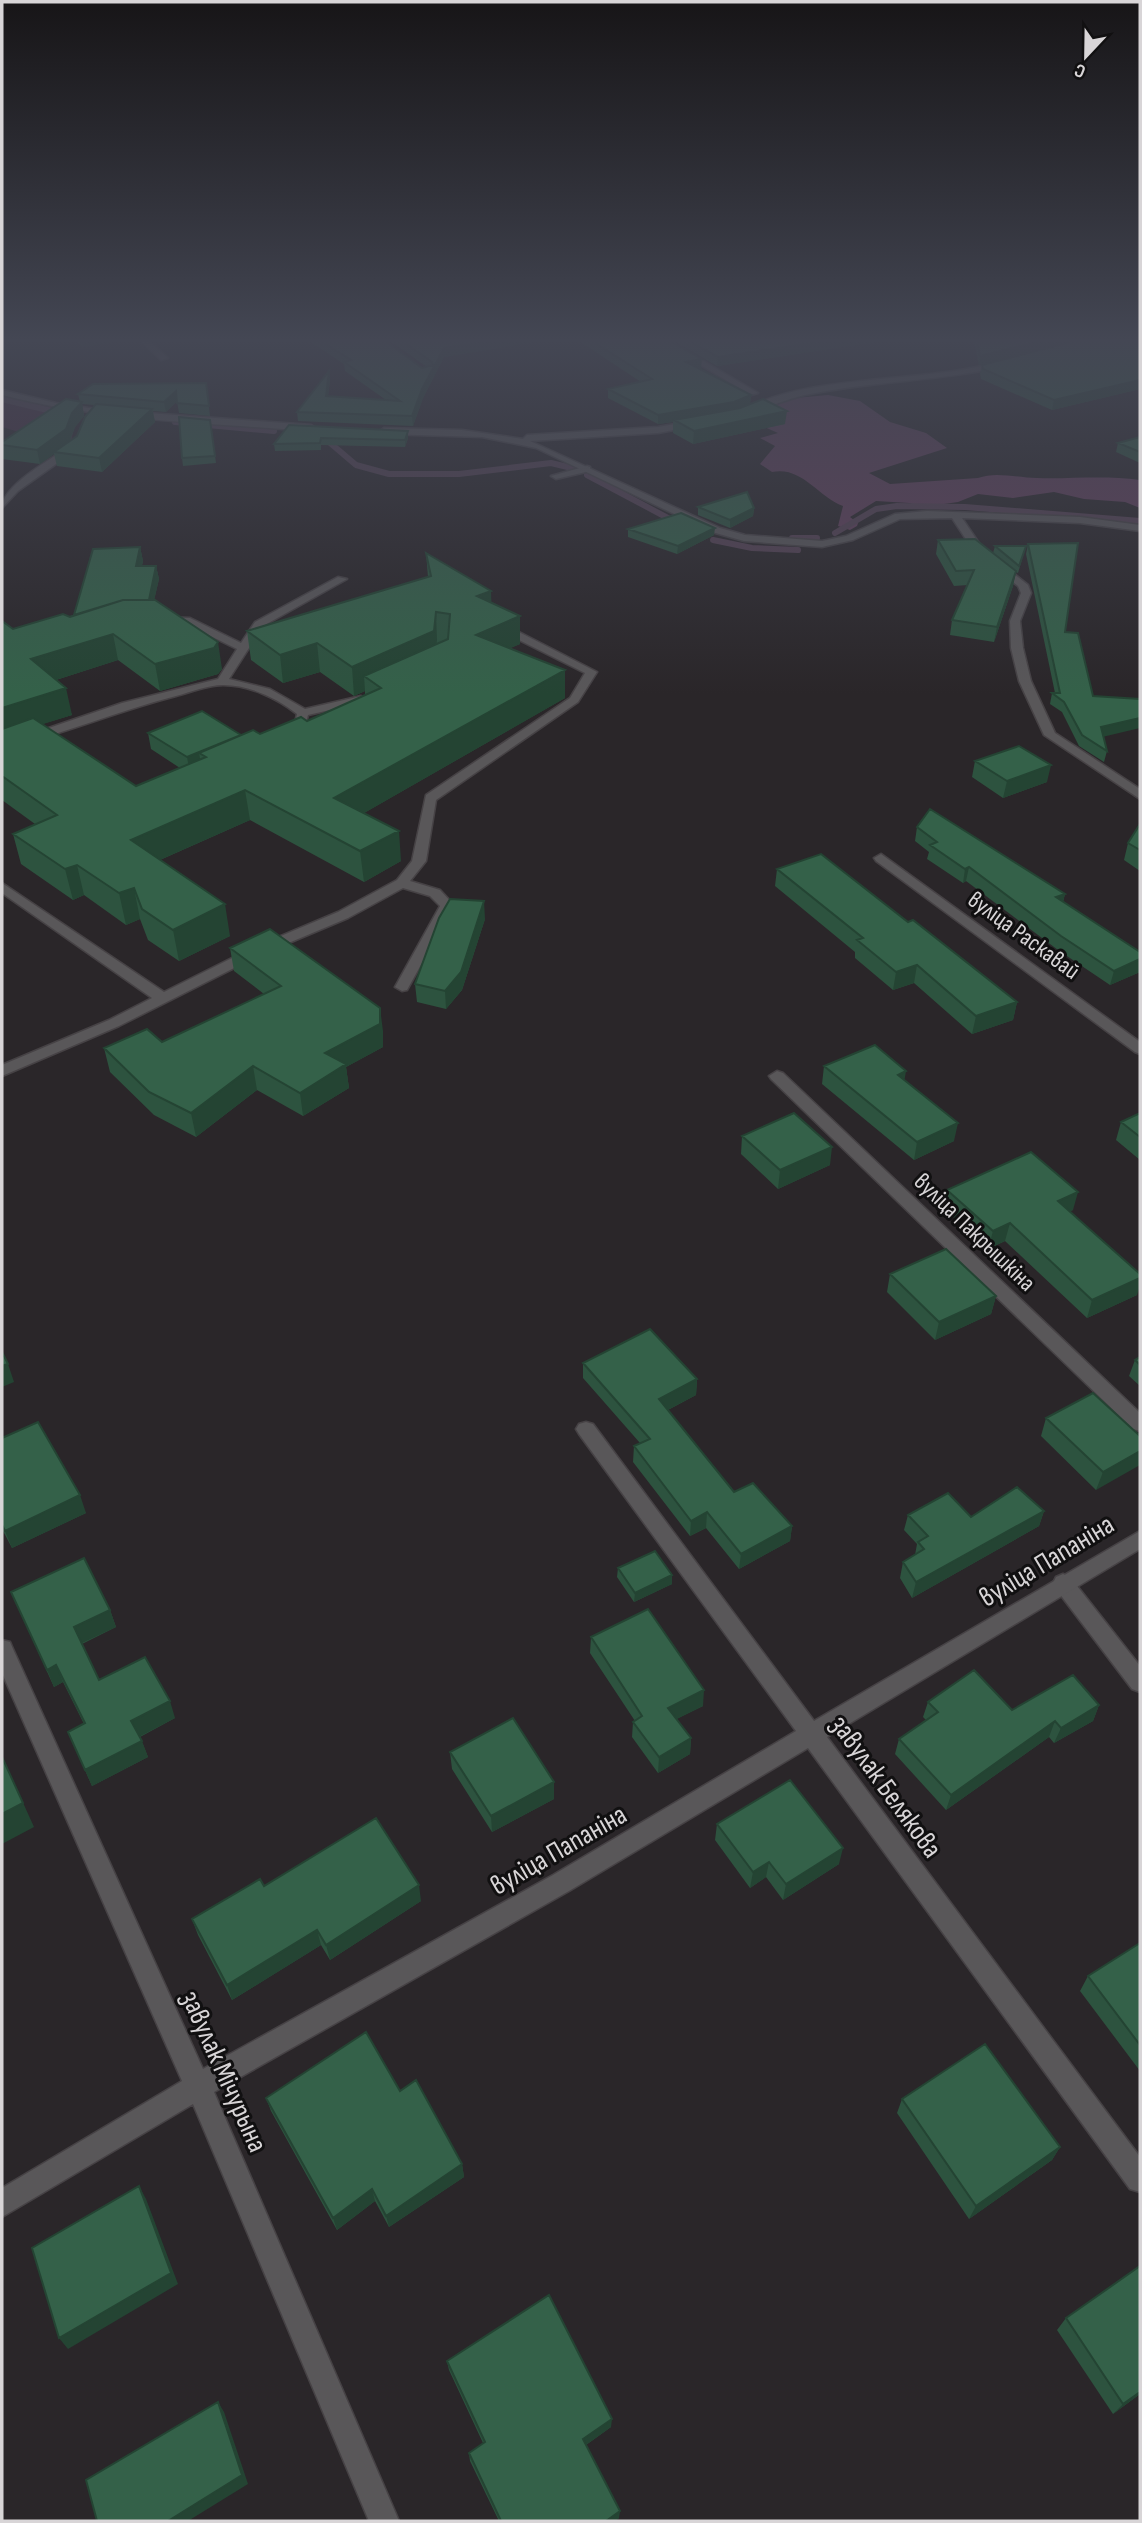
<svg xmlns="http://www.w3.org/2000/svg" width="1142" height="2523" viewBox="0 0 1142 2523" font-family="'Sofia Sans Condensed',sans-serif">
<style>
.green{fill:#462a40}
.forest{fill:#613f5a}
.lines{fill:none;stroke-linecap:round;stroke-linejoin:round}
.stream{stroke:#544152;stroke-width:6}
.lane-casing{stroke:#464245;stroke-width:3}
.street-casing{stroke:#464245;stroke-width:3}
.lane{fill:#595759;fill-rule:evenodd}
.street{fill:#595759;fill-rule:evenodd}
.wall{fill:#2d533f;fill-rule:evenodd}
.shaded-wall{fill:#244433}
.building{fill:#346149;stroke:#244433;stroke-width:2}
.labels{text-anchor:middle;stroke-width:6;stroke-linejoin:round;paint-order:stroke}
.street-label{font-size:24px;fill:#d8d5d7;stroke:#111011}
.near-street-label{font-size:28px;fill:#d8d5d7;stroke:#111011}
</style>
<rect width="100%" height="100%" fill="#2a2629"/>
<path class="green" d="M2,397L74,412L72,440L66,446L2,427Z"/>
<path class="forest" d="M828,395L860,401L890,422L926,433L947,448L869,473L890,484L978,478C996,471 1018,478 1037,478C1072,479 1105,475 1140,480V508L1125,502L1084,499L1054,492L1013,498L978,494L958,502L923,507L909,503L876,501L850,517L858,523L857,526L850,530L838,526L843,506C817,496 802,466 772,472L760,464L775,446L760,438L778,433L742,417L795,398Z"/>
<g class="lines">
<path class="stream" d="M2,399L64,414
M175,422L274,431
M322,436L356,465L389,474H459L551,463L576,469
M587,475L681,525
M835,533L876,509L897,506L965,507L1140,521
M792,538H817
M713,540L752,548L798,550"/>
<defs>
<path id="lane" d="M587,466L590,467V471L556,479L551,476Z
M338,577L347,579L263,626L229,679L270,689L305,709L361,696L365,698V702L308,715L304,731L292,739L286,735L294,727L297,714C277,698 249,685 223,685C208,685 191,692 176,696C117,711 61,735 2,749V741L40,731L122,703L218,679L237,649L184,623L158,621V617L190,618L241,643L255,622Z
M509,631H517L597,672L578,702L436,800L426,861L410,881L440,890L454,905L407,990L402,991L395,987L440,906L430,896L403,888L348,918L260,955L119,1026L2,1076V1065L109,1020L152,998L2,893V883L164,992L250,949L338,912L397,880L412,861L426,795L570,698L585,673L509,635Z
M1063,1574L1070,1577L1140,1666V1692L1132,1689L1056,1589L1053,1583L1056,1577Z"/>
<path id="street" d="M141,341H149L168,358L161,360Z
M660,341H669L758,393L751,395Z
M1002,362L1005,366C941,381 875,381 810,394C789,398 769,407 748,414L744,411C785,382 887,380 938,373C960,371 981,366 1002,362Z
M2,390L56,403L95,409L311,425L315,428L311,431C207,423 103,421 2,395Z
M697,420L700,421V425L658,433L530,441L720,528L745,535L822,541L846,536L895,514L927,511L1080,517L1140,525V531L1080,523L962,518L983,549L1028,585L1031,593L1020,621L1023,648L1031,681L1055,733L1140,789V799L1044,735L1019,681L1011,648L1010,621L1021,593L1018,586L975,553L952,518L900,519L853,540L822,547L744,541L712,532L536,448L482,437L384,434L380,431L384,428L462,430L523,439L527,435L658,427Z
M72,445L80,447L18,491L2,508C2,485 53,458 72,445Z
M881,854L1140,1042V1054L1135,1052L876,861L874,858Z
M777,1071L783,1073L1140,1413V1431L1133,1429L771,1079L769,1076Z
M586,1422L593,1424L814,1721L1140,1531V1549L827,1737L1140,2157V2192L1130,2189L808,1748L569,1891L214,2092L399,2521H369L193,2104L2,2217V2188L182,2081L2,1673V1640L10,1642L13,1649L203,2069L553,1875L796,1731L579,1434L576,1429L579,1424Z"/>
</defs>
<use href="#lane" class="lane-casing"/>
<use href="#street" class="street-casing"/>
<use href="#lane" class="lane"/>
<use href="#street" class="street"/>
</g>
<path class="wall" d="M76,341H118L83,347Z
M309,341H385L422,368L427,367L390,341H539L444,357L423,398L413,426L298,421L297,412L329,371L330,380L328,396L386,400L345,371L344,364Z
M579,341H670L701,368L700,369L751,395L750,404L785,424L693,444L673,433V422L658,424L608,398V389L641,382Z
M674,341H882L717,366Z
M974,341H1073L979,365Z
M1140,341V389L1052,410L981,379L980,374L982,365Z
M206,383L210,416L179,413L177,401L166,412L153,411L155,422L102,472L57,466L54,454L40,464L2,459V442L80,402L78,394ZM82,404L94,405L77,436L70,441L75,427L84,416Z
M210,420L216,463L183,466L182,458Z
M289,425L408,438L405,447L321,445V450L275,451L274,444Z
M1140,437V463L1116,452L1118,443Z
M698,507L754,508L753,516L730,528L698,515Z
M628,529L714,535L677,554L628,537Z
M938,540L993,553L995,546H1026L1018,573L1016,572L1013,586L994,642L950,635L952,620L968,585L954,586L936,554Z
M1028,544L1065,632L1103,737L1107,751L1104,762L1079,746L1062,712L1050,704L1052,693H1055L1026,554Z
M140,547L143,561L142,566H156L159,579L154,600L222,669L218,674L160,691L118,660L56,680L72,715L42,724L136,786L180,768L151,749L148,733L241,736L260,734L307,721L365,695V691L354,696L320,672L283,683L251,660L247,631L428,577L426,553L491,591V602L520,616V644L510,648L565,670V698L364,813L401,861L364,882L250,820L160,860L230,936L179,961L148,940L140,919L126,925L84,895L73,900L21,864L13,834L35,824L2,800V621L13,629L74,615Z
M975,761L1047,782L1003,798L972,777Z
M1140,824V871L1124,860L1128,843Z
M917,827L1065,894L1063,902L1140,952V972L1110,985L1058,950L966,881L963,883L927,859L929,852L915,841Z
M777,869L908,922L1017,1002L1013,1020L972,1034L914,983L893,990L855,958V952L775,886Z
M485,919L462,990L446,1009L417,1002L415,984Z
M230,948L383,1031V1047L346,1067L349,1088L303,1116L257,1090L196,1137L154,1115L110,1072L104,1048L162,1042L264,994L234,971Z
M824,1066L905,1080L954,1141L914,1160L822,1084Z
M1140,1113V1160L1116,1140L1121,1122Z
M742,1136L830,1165L778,1189L741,1154Z
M947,1190L1073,1210L1070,1211L1137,1295L1087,1318L1005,1241L988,1249L943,1208Z
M890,1274L996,1296L991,1314L935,1340L887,1292Z
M1140,1357V1386L1129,1376L1135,1360Z
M583,1363L697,1379L696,1395L668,1410L734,1492L792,1526L790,1541L739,1569L706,1528L690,1536L633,1462L634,1446L640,1443L583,1378Z
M1046,1418L1140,1436L1096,1490L1041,1436Z
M2,1438L86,1513L12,1548L2,1529Z
M1044,1511L1039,1526L912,1598L900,1578L903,1562L915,1555L917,1544L904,1530L908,1515L971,1517Z
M618,1568L672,1575V1584L634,1602L617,1577Z
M11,1592L110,1610L116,1627L82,1644L99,1680L175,1718L140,1737L148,1757L92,1786L68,1732L84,1724L63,1682L54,1687Z
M591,1637L703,1706L676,1719L691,1738L690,1754L658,1773L632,1737L633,1722L635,1721L590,1653Z
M928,1702L1012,1710L1099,1705L1093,1721L1054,1743L1049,1737L946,1810L895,1754L899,1739L926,1720L923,1717Z
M450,1752L554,1782V1799L492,1832L452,1769Z
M717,1824L839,1864L783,1900L766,1877L750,1888L715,1840Z
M264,1886L421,1901L330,1960L321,1945L232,2000L198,1935L192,1919Z
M1140,1943V2071L1080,1991L1088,1976Z
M400,2091L462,2164L464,2177L389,2227L375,2201L337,2230L271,2111L266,2098Z
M902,2099L1060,2147L1052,2160L969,2219L897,2113Z
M1140,2266V2394L1113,2414L1057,2330L1066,2318Z
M447,2361L611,2427L586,2445L619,2518L615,2521H499L470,2461L469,2453L483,2443L449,2370Z"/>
<path class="shaded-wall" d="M82,341H118L83,347Z
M488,341H539L444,357L423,398L413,426L412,416L422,389L444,348Z
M825,341H882L717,366L718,357Z
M1040,341H1073L979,365L980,356Z
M702,359L701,368L686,371V362Z
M329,371L330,380L327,405L326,396Z
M1140,380V389L1052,410L1054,400Z
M176,391L178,400L166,412L164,402Z
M751,395L750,405L733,411L674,420L673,422L658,424V415Z
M82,402L84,416L75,427L69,443L54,452V454L40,464L37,450Z
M152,409L155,422L102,472L99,458Z
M787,411L785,424L693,444L694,431Z
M408,431V438L405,447V440Z
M754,508L753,516L730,528V520Z
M715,528L714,535L677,554L678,546Z
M140,547L143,561L138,580L136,566Z
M156,566L159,579L151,614L149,600Z
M1016,571L1013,586L994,642L997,627Z
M491,591L492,619L477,596Z
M436,612L437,640L435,659L364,676L365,691L354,696L352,667Z
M520,616V644L477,663L476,635Z
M113,634L118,660L37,686L31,659Z
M218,642L222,669L218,674L160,691L155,664Z
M317,643L320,672L283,683L280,655Z
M565,670V698L338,828L334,798Z
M66,688L72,715L2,737V708Z
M1140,718V728L1098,738L1101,727Z
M241,735L243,751L199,753L202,769L190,774L187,757Z
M1051,765L1047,782L1003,798L1007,781Z
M245,790L250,820L137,870L131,840Z
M399,831L401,861L364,882L360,851Z
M77,865L84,895L73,900L65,869Z
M969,867L966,881L963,883L965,869Z
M134,888L140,919L126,925L119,893Z
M1065,894L1061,909L1056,897Z
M484,901L485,919L462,990L446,1009L445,991Z
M225,904L230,936L179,961L173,930Z
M1140,959V972L1110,985L1114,971Z
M917,965L914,983L893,990L896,972Z
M1017,1002L1013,1020L972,1034L976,1016Z
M380,1008L383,1031V1047L346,1067L349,1088L303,1116L300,1093L325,1053Z
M253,1066L257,1090L196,1137L191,1113Z
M906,1071L903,1089L898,1075Z
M958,1123L954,1141L914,1160L917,1142Z
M832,1147L830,1165L778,1189L780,1170Z
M1078,1192L1073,1210L1053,1219L1058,1201Z
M1010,1223L1005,1241L988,1249L993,1231Z
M1140,1278V1286L1137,1295L1087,1318L1092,1300Z
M996,1296L991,1314L935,1340L939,1322Z
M8,1364L14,1382L2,1387V1366Z
M697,1379L696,1395L658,1415L659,1399Z
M1140,1451V1465L1096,1490L1103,1472Z
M80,1495L86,1513L12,1548L5,1531Z
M1044,1511L1039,1526L912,1598L916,1582Z
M707,1512L706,1528L690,1536L691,1521Z
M792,1526L790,1541L739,1569L741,1554Z
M672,1575V1584L634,1602L635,1593Z
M110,1610L116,1627L80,1644L74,1627Z
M56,1665L63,1682L54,1687L47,1670Z
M704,1690L703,1706L667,1724L668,1708Z
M170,1701L175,1718L137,1738L131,1721Z
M1099,1705L1093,1721L1054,1743L1061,1728Z
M1055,1721L1049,1737L946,1810L951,1795Z
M691,1738L690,1754L658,1773L659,1757Z
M142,1741L148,1757L92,1786L85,1770Z
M2,1756L34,1827L2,1844Z
M554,1782V1799L492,1832L491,1816Z
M843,1848L839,1864L783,1900L786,1884Z
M769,1862L766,1877L750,1888L753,1872Z
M419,1885L421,1901L330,1960L326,1945Z
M317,1930L321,1945L232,2000L227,1985Z
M1060,2147L1052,2160L969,2219L976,2206Z
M462,2164L464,2177L389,2227L386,2216Z
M139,2186L146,2199L178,2284L68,2349L59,2338Z
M372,2189L375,2201L337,2230L333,2218Z
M1140,2392V2394L1113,2414L1123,2404Z
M218,2402L224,2412L248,2484L188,2521H168Z
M612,2419L611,2427L583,2447V2439Z
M620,2511L619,2518L615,2521H606Z"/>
<path class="building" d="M321,341H385L422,368L433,365L432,362L402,341H488L444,348L422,389L412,416L297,412L329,371L326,396L400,401L344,362L351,360Z
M592,341H670L702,359L686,362L751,395L734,402L658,415L608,389L652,379Z
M689,341H825L718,357Z
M977,341H1040L980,356Z
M1074,341H1140V380L1054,400L983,369L982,365Z
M206,383L209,406L177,403L176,391L164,402L78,394L93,384Z
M66,399L82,402L72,413L66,429L37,450L2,445V442Z
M763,399L787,411L694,431L674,420L740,408Z
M96,404L152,409L99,458L54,452L77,436L85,417Z
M179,417L210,420L215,456L182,458Z
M289,425L408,431L405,440L321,438L320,443L274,444Z
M1140,437V452L1118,443Z
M747,492L754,508L730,520L698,507Z
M681,513L715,528L678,546L628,529Z
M975,539L1016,571L997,627L952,620L974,570L956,571L938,540Z
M1078,543L1065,632L1078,633L1093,696L1140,699V718L1101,727L1107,751L1082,735L1064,702L1052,693H1060L1028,544Z
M995,546H1026L1019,566Z
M140,547L136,566H156L149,600H123L74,615L93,549Z
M426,553L491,591L477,596L520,616L476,635L565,670L334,798L399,831L360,851L245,790L131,840L225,904L173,930L142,909L134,888L119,893L77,865L65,869L13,834L57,815L2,776V729L33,718L136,786L206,757L199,753L253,730L260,734L301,717L307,721L381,688L364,676L448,639L450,614L436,612L434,631L352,667L317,643L280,655L247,631L431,576Z
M123,600H155L218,642L214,648L155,664L113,634L31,659L66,688L2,708V621L13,629L63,614L70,617Z
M202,711L241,735L187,757L148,733Z
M1019,746L1051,765L1007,781L975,761Z
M930,809L1065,894L1056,897L1140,952V959L1114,971L1061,936L969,867L965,869L930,845L937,842L917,827Z
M1140,824V850L1128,843Z
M821,854L908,922L913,920L1017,1002L976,1016L917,965L896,972L857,940L863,938L777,869Z
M450,899L484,901L461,972L445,991L415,984L439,918Z
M270,929L380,1008V1024L325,1053L346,1064L300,1093L253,1066L191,1113L149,1092L104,1048L147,1029L162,1042L281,986L230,948Z
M875,1045L906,1071L898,1075L958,1123L917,1142L824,1066Z
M794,1113L832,1147L780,1170L742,1136Z
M1140,1113V1137L1121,1122Z
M1031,1152L1078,1192L1058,1201L1140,1274V1278L1092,1300L1010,1223L993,1231L947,1190Z
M946,1249L996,1296L939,1322L890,1274Z
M650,1329L697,1379L659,1399L734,1492L753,1483L792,1526L741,1554L707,1512L691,1521L634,1446L650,1439L583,1363Z
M2,1352L8,1364L2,1366Z
M1140,1357V1365L1135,1360Z
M1093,1393L1140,1436V1451L1103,1472L1046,1418Z
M38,1422L80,1495L5,1531L2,1525V1438Z
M1017,1487L1044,1511L916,1582L903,1562L924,1549L918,1542L928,1536L908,1515L948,1493L971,1517Z
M655,1551L672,1575L635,1593L618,1568Z
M84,1558L110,1610L74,1627L99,1680L145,1657L170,1701L131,1721L142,1741L85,1770L68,1732L85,1723L56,1665L47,1670L11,1592Z
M648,1609L704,1690L668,1708L691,1738L659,1757L633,1722L642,1716L591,1637Z
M974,1670L1012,1710L1073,1675L1099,1705L1061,1728L1055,1721L951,1795L899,1739L938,1712L928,1702Z
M513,1718L554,1782L491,1816L450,1752Z
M2,1757L23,1803L2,1814Z
M790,1780L843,1848L786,1884L769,1862L753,1872L717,1824Z
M376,1818L419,1885L326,1945L317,1930L227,1985L192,1919L260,1879L264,1886Z
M1140,1943V2045L1088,1976Z
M366,2032L400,2091L416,2080L462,2164L386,2216L372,2189L333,2218L266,2098Z
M985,2044L1060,2147L976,2206L902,2099Z
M139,2186L171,2273L59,2338L32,2248Z
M1140,2266V2392L1123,2404L1066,2318Z
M549,2295L612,2419L583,2439L620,2511L606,2521H501L469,2453L485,2442L447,2361Z
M218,2402L242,2475L168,2521H97L86,2480Z"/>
<linearGradient id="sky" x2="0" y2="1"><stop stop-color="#171517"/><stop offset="0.49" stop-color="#444754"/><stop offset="1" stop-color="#444754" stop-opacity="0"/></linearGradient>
<rect width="1142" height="694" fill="url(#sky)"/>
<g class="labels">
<g class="street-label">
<text transform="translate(1024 935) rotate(36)" y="8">вуліца Раскавай</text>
<text transform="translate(975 1232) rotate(44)" y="8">вуліца Пакрышкіна</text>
</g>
<g class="near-street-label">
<text transform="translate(1046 1560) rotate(-31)" y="10">вуліца Папаніна</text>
<text transform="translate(887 1786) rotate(54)" y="10">завулак Белякова</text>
<text transform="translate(558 1849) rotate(-30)" y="10">вуліца Папаніна</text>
<text transform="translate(225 2071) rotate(66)" y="10">завулак Мічурына</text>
</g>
</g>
<rect width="1142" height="2523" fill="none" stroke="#d8d5d7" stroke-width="7"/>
<g transform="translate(1086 56) rotate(202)" stroke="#111011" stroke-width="5" paint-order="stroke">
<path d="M0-5L12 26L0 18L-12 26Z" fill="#d8d5d7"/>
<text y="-10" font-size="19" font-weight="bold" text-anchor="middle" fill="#d8d5d7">С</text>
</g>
</svg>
